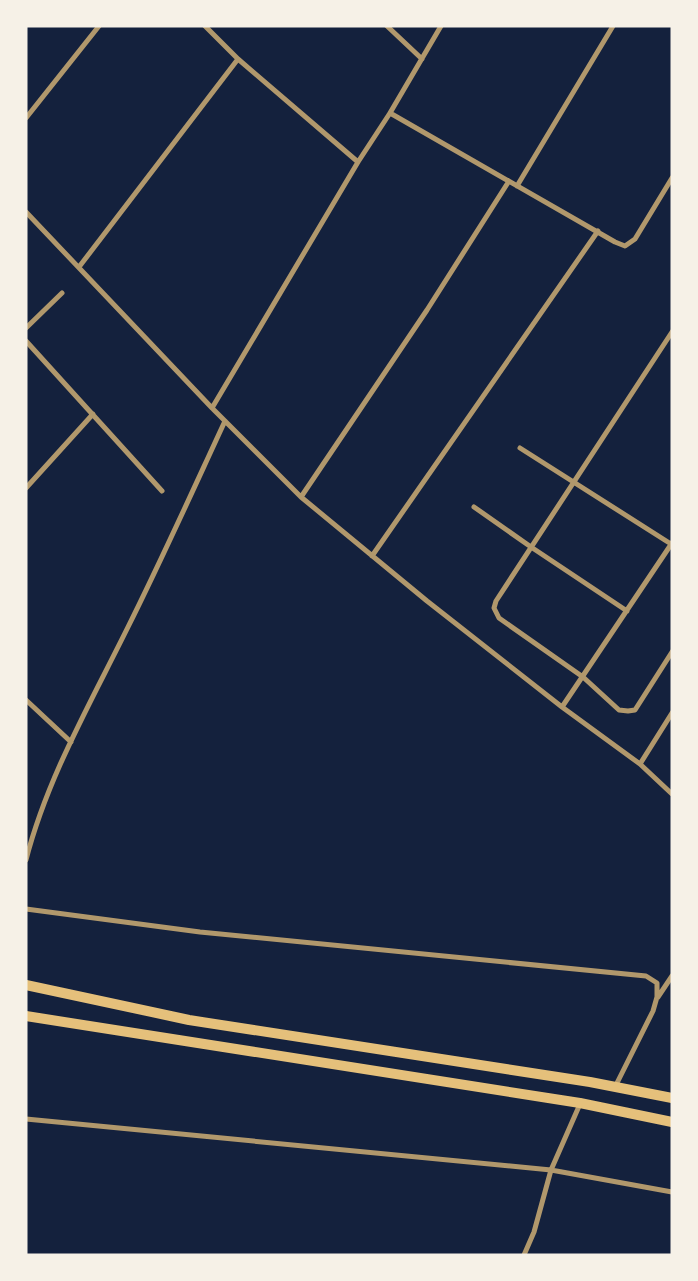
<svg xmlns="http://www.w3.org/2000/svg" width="698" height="1281" viewBox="0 0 698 1281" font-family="'Sofia Sans Condensed',sans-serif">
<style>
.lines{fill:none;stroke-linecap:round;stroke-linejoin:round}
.minor{stroke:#b1986c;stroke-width:5}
.secondary{stroke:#e5c07b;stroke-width:10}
</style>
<rect width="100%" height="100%" fill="#14213d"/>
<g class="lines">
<path class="minor" d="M205,26L238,59
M387,26L422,59
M390,113L615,242L625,246L635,239L672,178
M26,118L99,26
M517,186L613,26
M26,212L212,408L301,497L427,601L562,707L640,764L672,794
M79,267L238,59L358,162
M26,328L62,293
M672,332L496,601L494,608L499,618L583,677L619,710L628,711L635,710L672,652
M26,341L162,491
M212,408L358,162L390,113L441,26
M520,448L671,544
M26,488L93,414
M301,497L427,310L509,181
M474,507L531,547L627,611
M372,556L598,231
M26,700L71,742
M562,707L672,543
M640,764L672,713
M26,860C47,778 91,702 128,627C162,559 193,490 225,421
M26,909L200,932L646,976L657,983V997L653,1011L615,1087
M658,997L672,976
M26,1119L551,1170L672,1192
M524,1255L534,1232L551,1170L580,1104"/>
<path class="secondary" d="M26,985L189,1020L590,1082L672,1098
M26,1016L580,1103L672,1122"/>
</g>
<rect width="698" height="1281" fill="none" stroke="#f6f1e7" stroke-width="55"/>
</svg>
